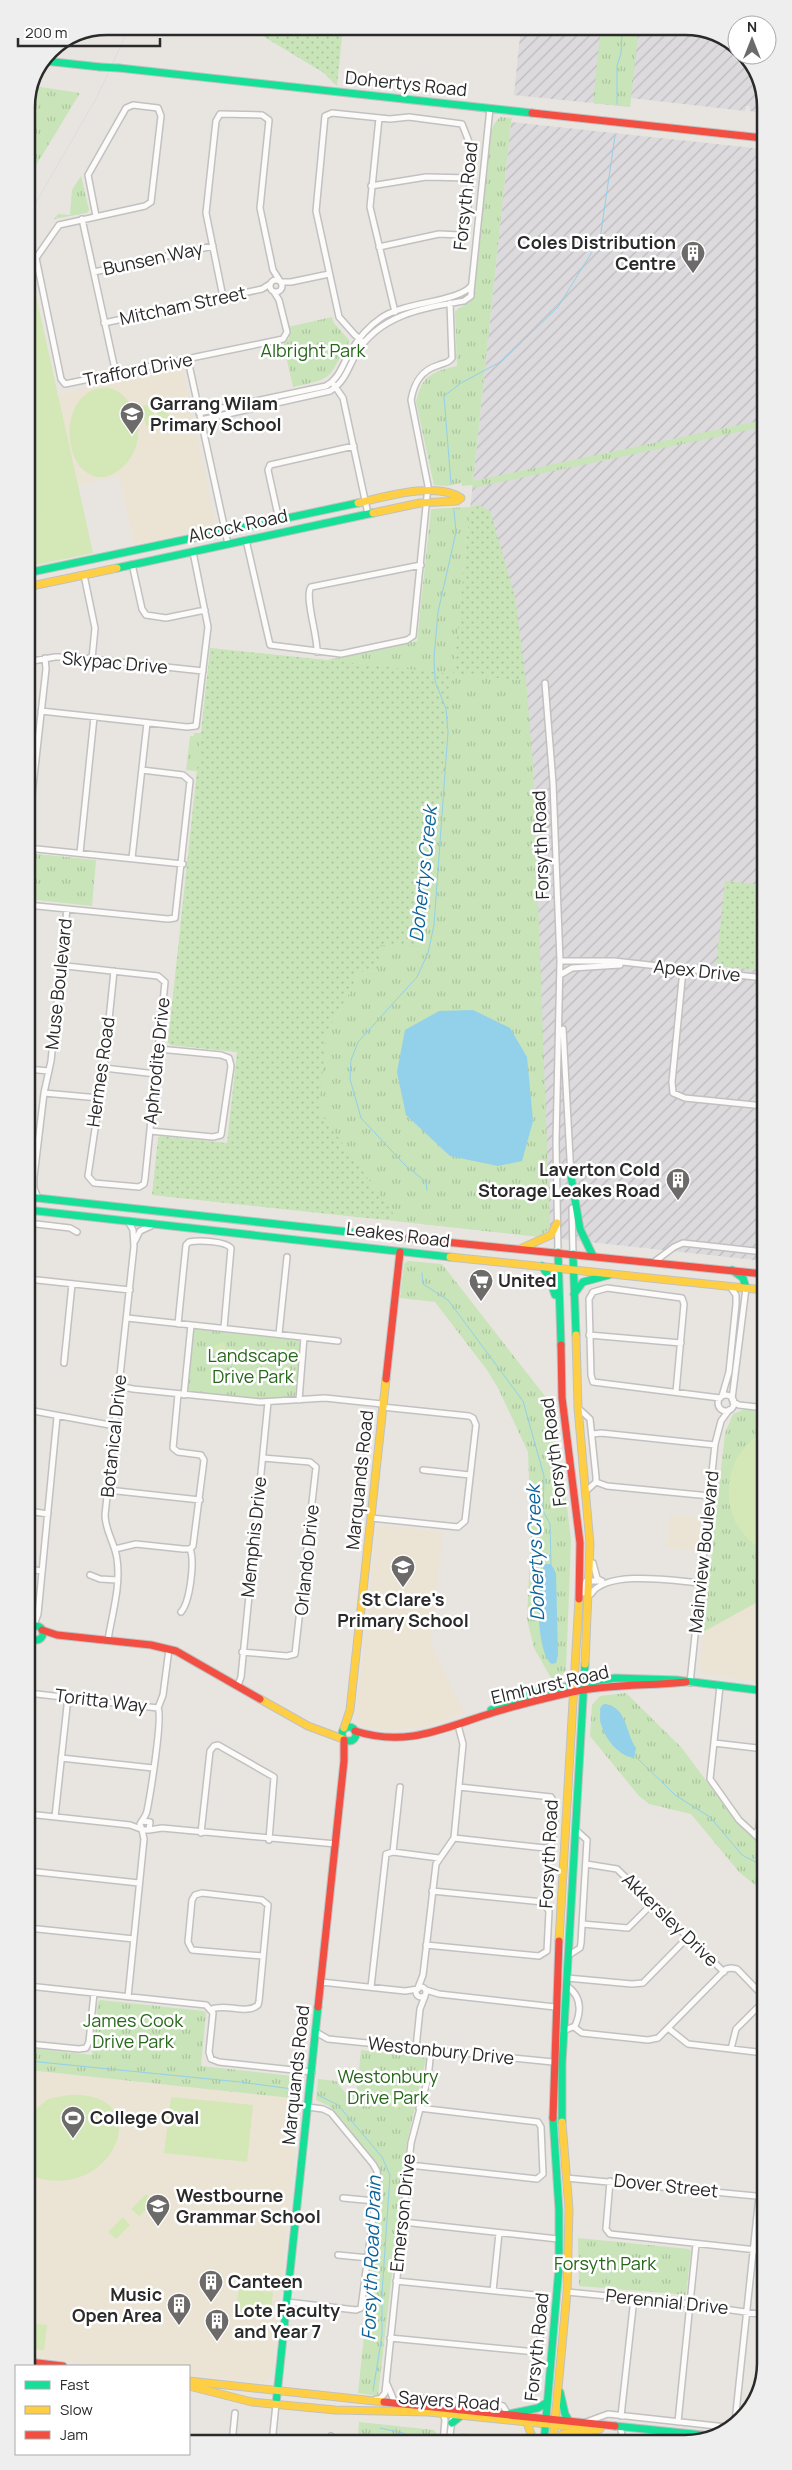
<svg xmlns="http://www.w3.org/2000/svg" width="792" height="2470" viewBox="0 0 792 2470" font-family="Manrope,sans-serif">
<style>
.industrial{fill:url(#industrial-furrows)}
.education{fill:#ebe4d4}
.grass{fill:url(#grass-dots)}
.park{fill:url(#park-tufts)}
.pitch{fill:#d3e8b6}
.water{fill:#93d0ea}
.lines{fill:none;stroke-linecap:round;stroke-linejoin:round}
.stream{stroke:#93d0ea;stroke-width:1}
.street-casing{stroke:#c2c1c1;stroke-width:8}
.fast-casing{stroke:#c2c1c1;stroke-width:9}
.slow-casing{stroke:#c2c1c1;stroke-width:9}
.jam-casing{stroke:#c2c1c1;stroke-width:9}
.street{stroke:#fcfbfa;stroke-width:5}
.fast{stroke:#16e098;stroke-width:7}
.slow{stroke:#ffcf43;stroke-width:7}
.jam{stroke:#f24e42;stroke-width:7}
.rail{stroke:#deddde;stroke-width:1}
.fast-bridge-casing{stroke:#c2c1c1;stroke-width:9;stroke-linecap:butt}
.fast-bridge{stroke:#16e098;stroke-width:7}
.labels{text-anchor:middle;stroke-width:5;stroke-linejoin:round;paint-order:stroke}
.street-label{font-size:18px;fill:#2a2a2a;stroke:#fff}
.poi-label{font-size:18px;font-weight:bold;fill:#2a2a2a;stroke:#fff;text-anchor:start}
.park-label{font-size:18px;fill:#26671a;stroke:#fff}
.water-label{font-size:19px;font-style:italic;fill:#0d649b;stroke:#fff}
.rim{fill:none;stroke:#2a2a2a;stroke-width:2.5}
</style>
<defs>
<pattern id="industrial-furrows" width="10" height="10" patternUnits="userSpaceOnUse" patternTransform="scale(1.25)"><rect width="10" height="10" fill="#dcdadc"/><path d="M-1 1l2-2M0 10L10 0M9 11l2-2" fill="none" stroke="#bdbbbd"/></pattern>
<pattern id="grass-dots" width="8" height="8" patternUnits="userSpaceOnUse" patternTransform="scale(1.25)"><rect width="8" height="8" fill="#c8e4b8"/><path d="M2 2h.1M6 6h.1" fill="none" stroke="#acc49e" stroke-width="1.8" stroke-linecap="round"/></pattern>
<pattern id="park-tufts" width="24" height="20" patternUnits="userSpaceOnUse" patternTransform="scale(1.25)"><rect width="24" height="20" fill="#c8e4b8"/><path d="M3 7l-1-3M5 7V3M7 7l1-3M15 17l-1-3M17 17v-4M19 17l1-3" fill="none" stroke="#acc49e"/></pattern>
</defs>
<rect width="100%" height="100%" fill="#e8e5e0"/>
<path class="industrial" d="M521,26H690L737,46V55H743L763,87V113L750,111V106H746L745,111L631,98L630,107L514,95Z
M511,122L763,149L764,1261L395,1221Z"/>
<path class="education" d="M180,368L183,370L216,525L215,528L134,545L119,476L78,485L58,394Z
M670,1515L701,1518L698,1551L666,1548Z
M379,1525L443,1532L431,1644L463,1711L466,1712L430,1726L390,1730L360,1726L356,1721L376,1527Z
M765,1598V1682L703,1675L699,1670L703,1632Z
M29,2070L301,2099L272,2376L265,2383L189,2375V2366H110L29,2356Z"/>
<path class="grass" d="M246,26H343L337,86L324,73Z
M479,505L490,511L515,597L526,681L453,674L424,947L378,971L357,973L353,987L326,1033L395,1216V1221L152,1195L158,1138L160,1136L227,1143L237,1052L170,1045L168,1042L210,648L453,673L470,507Z
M725,881L764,885V923L759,970L716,966Z"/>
<path class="park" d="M601,26H666L638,35L630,107L593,103Z
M34,86L80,93L26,182V102Z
M500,117L512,118L511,122L473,481L763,420V427L472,488L473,485L462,486L461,483L447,486L434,485L416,402C422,375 432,372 457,366L455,311L469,302L471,298L489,137L494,124Z
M81,176L89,210L87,213L54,219L58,214L70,215L72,190Z
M332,317L334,323L350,341C326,377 340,377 293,387L283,343L289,339L288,327Z
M470,507L453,673L526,681L533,766L550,1228L540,1237L395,1221V1216L319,1111L326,1033L353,987L357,973L378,971L380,945L424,947L453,674L327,660L417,641L431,509Z
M194,733H201L197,771L186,770L190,736H194Z
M27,853L96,860L92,906L27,899Z
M408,1261L442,1264L551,1404L555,1444L566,1497L571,1541L566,1670L558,1679L552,1680L534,1648L527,1619L531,1534L528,1452L498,1388L487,1370L435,1302L400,1298L404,1264Z
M196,1329L298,1340L301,1346L295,1395L292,1398L256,1399L190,1392L187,1389L192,1333Z
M745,1409L765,1411V1598L703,1632L725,1433L733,1414Z
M626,1693L681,1747L740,1826L765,1848V1893L739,1872L691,1814L649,1804L639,1796L590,1736L592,1705L600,1696Z
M100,2000L204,2011L206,2013L201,2066L301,2077L303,2080L301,2099L29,2070V2048L92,2055L98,2002Z
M361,2050L424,2057L426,2059L407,2142L378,2396L358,2393L381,2173L379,2166L329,2106L316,2100L318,2079L336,2081L348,2096L357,2089Z
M578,2238L689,2249L691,2251L686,2294L684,2296L677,2294L579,2286Z
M359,2422L434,2430L441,2438L440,2442H390V2440L358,2437Z
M461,2433L521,2439L523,2442H453Z"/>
<path class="pitch" d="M28,259L93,553L27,567V261Z
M107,387C133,394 145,424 135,449C126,472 98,490 79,465C65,446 66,408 86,394C92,389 100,388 107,387Z
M165,401L170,420L159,423L155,403Z
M152,404L156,423L146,426L142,406Z
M224,1342L230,1361L220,1364L214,1346Z
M765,1432V1550C716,1529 717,1454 765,1432Z
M68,2095C163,2090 111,2208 29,2175V2114L48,2099Z
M171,2097L253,2105L247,2162L164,2153Z
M390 2103a6 6 0 1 1 12 0a6 6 0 1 1-12 0Z
M146,2194L154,2202L139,2216L131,2209Z
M123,2217L130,2225L116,2239L108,2232Z
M239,2289L273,2292L270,2316L235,2312Z
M29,2323L47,2325L44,2350L29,2349Z"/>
<path class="water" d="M473,1010L510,1028L527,1057L533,1121L522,1161L498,1166L450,1156L406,1115L397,1072L405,1030L439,1011Z
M545,1564H551L556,1573L558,1655L556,1663L552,1664C536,1655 535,1578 545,1564Z
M604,1704C627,1706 625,1732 636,1748L634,1758C619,1756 605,1739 601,1724C599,1719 601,1713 600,1708Z"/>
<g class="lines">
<path class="stream" d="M617,104V66L621,53L622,33L626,26
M451,484L444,396L461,383L502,361L558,307L600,239L615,136
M427,1190L426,1182L405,1165L361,1118L350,1079L351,1060L358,1042L417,977L428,953L434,925L448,732L446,709L435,681L434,658L438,612L456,532L454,510
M422,1273L423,1284L448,1300L523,1401L544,1476L543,1511L550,1524L551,1564
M635,1756L675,1795L710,1817L742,1855L765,1867
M29,2061L240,2082L300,2090
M318,2095L338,2105L382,2157L390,2175L382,2293V2335L373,2391
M380,2428L403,2433L416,2442"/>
<defs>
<path id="street" d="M379,118L370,207L395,312
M371,186L426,177L470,178
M96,216L88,175L126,108L133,105L158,108L161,116L151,202L145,206L59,225L36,258L61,379L65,384L283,339L287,332L279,300L274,292
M82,219L116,374
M94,272L213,246
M270 286a6 6 0 1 1 12 0a6 6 0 1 1-12 0Z
M281,282H291L329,274
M223,297L206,213L216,121L220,114L262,115L269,120L260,208L273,270L280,281
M104,323L262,289L270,284
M364,342L355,335L339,317L316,211L325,116L332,113L390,119L409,117L462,124L471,147L469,171L470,188L465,232L460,235L439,234L379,247
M188,360L228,544
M334,385L343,398L368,514
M199,413L326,386C340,378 342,365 350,352C358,339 369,326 381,318C403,302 459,302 471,286
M201,420L330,391C345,382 348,368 356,354C379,315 422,308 464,301L471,296V292L490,108
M279,520L268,470L270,465L354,446
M246,540L270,645L341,654L407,640L413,636L428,486L411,400C414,383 421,370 439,365C444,363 449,363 452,358L450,303
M132,564L142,609L146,615L166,618L205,610
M84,575L95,628L92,659
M317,652C318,637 304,596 311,587L421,565
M27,662L55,657H73L203,671
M545,683L553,783L560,961L556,1142L558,1252
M41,711L187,727L196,726L208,627L193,552
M27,760L36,761
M27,840L46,669L45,658
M27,848L183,864
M80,853L94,717
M132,858L147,723
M27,905L168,919L175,918L190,781L183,775L142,770
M560,961H614L764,978
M61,966H66L158,976L165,982L145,1179L144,1184L139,1187L94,1183L88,1176L104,1068L114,971
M683,970L672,1082L673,1093L685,1098L764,1106
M560,975L572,968L620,965
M563,1029L571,1177
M104,1068L156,1074
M27,1069L49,1071
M44,1093L99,1098
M150,1131L213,1137L221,1135L231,1066L229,1058L221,1055L159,1049
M28,1188L33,1179
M38,1198L34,1188V1177L44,1093L51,1061L67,909
M572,1208L573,1254
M28,1223L70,1228L77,1232
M135,1241L140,1231L151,1226
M654,1262L674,1247L683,1243L764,1252
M28,1279L130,1290
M127,1318L338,1341
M178,1324L186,1245L189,1242C199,1240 225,1241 231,1248L224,1328
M279,1334L287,1257
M589,1335L681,1343
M64,1363L72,1284
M119,1386L133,1389L260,1402L325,1398L382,1404
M676,1392L684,1304L682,1298L607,1288L593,1292L589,1299L591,1375L593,1382L720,1398
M184,1395L191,1325
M718 1403a8 8 0 1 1 16 0a8 8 0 1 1-16 0Z
M722,1396L729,1372L736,1304V1295L731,1288
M732,1399L746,1288
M299,1400L304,1337
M733,1402L739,1405L765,1408
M578,1408L590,1419L596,1477V1482L585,1492
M28,1410L115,1426
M593,1434L601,1433L715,1445
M423,1470L470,1475
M596,1482L607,1486L710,1496
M108,1490L200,1500
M28,1511L48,1514
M371,1518L458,1527L465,1521L476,1425L473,1418L469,1416L382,1407
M115,1549L136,1544L183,1549H190L193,1546L204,1460L201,1455L178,1452L173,1448L178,1394
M593,1563L597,1578L600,1580
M28,1569L42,1571
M90,1575L100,1579L117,1580
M583,1593L586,1581H602
M591,1594C607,1569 676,1581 701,1583
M181,1612C190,1602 195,1561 190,1549
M33,1627L38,1614L57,1417
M108,1640C112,1614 121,1586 117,1559C115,1543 105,1531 105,1515L134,1246L133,1230L128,1221
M242,1652L287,1656L295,1654L316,1467L310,1462L263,1458
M690,1683L715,1444L721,1421L729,1410
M238,1685L241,1677L268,1402
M720,1686L710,1779L739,1820L765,1844
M28,1693L158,1708C163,1717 150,1796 147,1811C146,1816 142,1820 140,1824L142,1830H149L150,1822L142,1821
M158,1708L163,1695L169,1649
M714,1743L765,1749
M61,1758L153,1768
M28,1814L130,1825L141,1829
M55,1817L68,1697
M149,1830L162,1828L336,1844
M201,1833L210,1751L214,1746L218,1745L274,1777L269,1840
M755,1835L759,1828L765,1772
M454,1838L545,1848L550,1847C555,1840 557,1803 551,1797L459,1787
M393,1852L400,1787
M586,1864L617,1869L724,1972
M28,1871L139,1883
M582,1924L628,1928L653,1903
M28,1928L134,1939
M426,1945L539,1956L547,1951L549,1911L543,1902L432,1891
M569,1955L580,1948L581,1943L587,1840L576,1830
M567,1978L632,1984L643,1983L688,1937
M321,1982L405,1991L418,1989
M28,1986L206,2005L213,2013L209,2052L211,2059L219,2062L312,2072
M371,1987L386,1854L393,1852L439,1858
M416 1992a5 5 0 1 1 10 0a5 5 0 1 1-10 0Z
M418,1988L423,1975L436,1864L454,1838L463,1744L458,1725
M426,1990L439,1994L555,2007
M128,1997L144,1839L142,1830
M212,2009C226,2003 247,2015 258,2005L259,2001L268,1905L262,1900L202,1893L195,1895L192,1900L188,1942L192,1950L263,1956
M574,2027L582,2033L648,2040L658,2038L726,1969L731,1968L737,1969L765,1998
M668,2028L688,2044L765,2053
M563,2031L575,2026C582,2010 581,1996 567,1986
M316,2032L328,2039L553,2062
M29,2044L79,2049L86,2048L89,2042L94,1993
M416,2048L420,2009L425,1996
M731,2049L736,2029L765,2000
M409,2165L537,2179L543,2174L541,2127L538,2122L419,2108
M566,2178L766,2197
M610,2181L606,2229L610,2234L766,2251
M343,2198L375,2201
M403,2222L558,2239
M338,2255L369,2258
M493,2291L499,2233
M567,2292L690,2304L766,2315
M287,2302L356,2310L361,2308L378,2180L377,2171L373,2164L331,2113L323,2109L308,2107
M390,2338L536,2352L539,2348L544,2302L542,2297L536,2295L396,2281
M387,2384L395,2403
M376,2399H380L385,2393L411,2143L428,2078L431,2050
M398,2403L409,2397L498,2405L503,2406L508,2414
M443,2413L445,2420L443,2442
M621,2416L634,2298
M586,2422L608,2414L726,2427
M678,2422L696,2244
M735,2422L759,2196
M621,2431L624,2441
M696,2441L701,2438
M449,2442L452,2420
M232,2443L235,2413
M272,2443L276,2404
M328,2443L331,2436"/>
<path id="fast" d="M45,61L100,67
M119,68L532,113
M117,568L373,513
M27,573L358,503
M571,1176L580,1229L593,1256
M28,1197L395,1237
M28,1210L450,1257
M558,1252L561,1345
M573,1254L576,1335
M542,1266L549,1277L555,1295
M732,1270L743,1278L746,1288
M574,1294L583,1282L609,1275
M29 1633a7 7 0 1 1 14 0a7 7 0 1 1-14 0Z
M491,1710L536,1692L615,1678L677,1680L765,1691
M342 1734a7 7 0 1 1 14 0a7 7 0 1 1-14 0Z
M562,2122V2064L585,1664
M560,2392L565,2414L569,2421
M276,2404L318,2007
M509,2414L538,2408L546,2403
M452,2423L462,2415
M615,2426L713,2436
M544,2442L559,2267V2210L553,2118"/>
<path id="slow" d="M358,503C384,497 437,481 461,498L457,501L420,503L373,513
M27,587L117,568
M522,1248L551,1235L557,1223
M450,1257L764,1290
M576,1335L578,1408L590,1544L585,1664
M260,1699L308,1726L343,1739
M344,1728L350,1710L386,1379
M559,1941L579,1599
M189,2381L384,2402
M189,2386L252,2402L335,2410L428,2412L587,2428
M527,2423L534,2442
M553,2441L563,2434L600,2429
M553,2442L567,2292L569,2209L562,2122"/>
<path id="jam" d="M532,113L763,138
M395,1237L764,1274
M561,1345L562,1398L580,1543L579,1599
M386,1379L400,1252
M42,1630L57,1635L151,1645L176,1651L260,1699
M355,1731C408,1748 445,1727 495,1712C520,1704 546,1698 572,1692C610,1684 648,1686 686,1682
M318,2007L344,1761V1740
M553,2118L559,1941
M29,2362L63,2366
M384,2402L615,2426"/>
</defs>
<use href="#street" class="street-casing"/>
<use href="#fast" class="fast-casing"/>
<use href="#slow" class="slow-casing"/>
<use href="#jam" class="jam-casing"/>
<use href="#street" class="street"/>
<use href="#fast" class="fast"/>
<use href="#slow" class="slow"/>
<use href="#jam" class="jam"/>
<path class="rail" d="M27,218L97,97L130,26"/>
<defs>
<path id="fast-bridge" d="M100,67L119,68"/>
</defs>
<use href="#fast-bridge" class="fast-bridge-casing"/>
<use href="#fast-bridge" class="fast-bridge"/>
</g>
<defs>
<symbol id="building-pin" viewBox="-11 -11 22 30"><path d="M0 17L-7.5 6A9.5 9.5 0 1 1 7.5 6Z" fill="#6c6b6a" stroke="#fff"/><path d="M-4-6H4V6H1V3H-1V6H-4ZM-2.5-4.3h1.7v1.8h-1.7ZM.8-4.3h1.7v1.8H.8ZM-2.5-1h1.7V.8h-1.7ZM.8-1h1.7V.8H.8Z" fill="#fff"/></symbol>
<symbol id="school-pin" viewBox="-11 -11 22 30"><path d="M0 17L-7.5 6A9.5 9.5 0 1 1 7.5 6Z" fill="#6c6b6a" stroke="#fff"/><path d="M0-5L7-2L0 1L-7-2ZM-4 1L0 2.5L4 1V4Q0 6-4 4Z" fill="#fff"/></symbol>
<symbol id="supermarket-pin" viewBox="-11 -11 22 30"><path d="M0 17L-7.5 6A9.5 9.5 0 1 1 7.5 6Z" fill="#6c6b6a" stroke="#fff"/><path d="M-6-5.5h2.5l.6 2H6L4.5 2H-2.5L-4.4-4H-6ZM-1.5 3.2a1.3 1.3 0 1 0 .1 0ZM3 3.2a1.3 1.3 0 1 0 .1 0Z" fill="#fff"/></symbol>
<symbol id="stadium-pin" viewBox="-11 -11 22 30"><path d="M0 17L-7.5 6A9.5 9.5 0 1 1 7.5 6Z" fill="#6c6b6a" stroke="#fff"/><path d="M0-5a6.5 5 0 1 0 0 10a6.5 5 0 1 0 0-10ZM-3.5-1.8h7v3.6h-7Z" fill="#fff"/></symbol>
</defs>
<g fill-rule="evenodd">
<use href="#building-pin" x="679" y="239" width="28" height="38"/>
<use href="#school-pin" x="118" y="400" width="28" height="38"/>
<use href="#building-pin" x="664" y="1166" width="28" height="38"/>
<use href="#supermarket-pin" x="467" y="1267" width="28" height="38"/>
<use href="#school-pin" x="389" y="1553" width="28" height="38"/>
<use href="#stadium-pin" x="59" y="2104" width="28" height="38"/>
<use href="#school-pin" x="144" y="2192" width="28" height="38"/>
<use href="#building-pin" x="197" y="2268" width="28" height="38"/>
<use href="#building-pin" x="165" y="2291" width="28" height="38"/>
<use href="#building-pin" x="203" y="2307" width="28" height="38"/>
</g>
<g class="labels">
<g class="street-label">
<text transform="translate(406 84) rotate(6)" y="6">Dohertys Road</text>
<text transform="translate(466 196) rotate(-84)" y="6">Forsyth Road</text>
<text transform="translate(153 259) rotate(-12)" y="6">Bunsen Way</text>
<text transform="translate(183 306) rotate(-12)" y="6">Mitcham Street</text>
<text transform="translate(138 370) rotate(-11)" y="6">Trafford Drive</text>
<text transform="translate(238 526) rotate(-12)" y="6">Alcock Road</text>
<text transform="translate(115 663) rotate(5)" y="6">Skypac Drive</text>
<text transform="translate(541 845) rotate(-92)" y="6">Forsyth Road</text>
<text transform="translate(697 971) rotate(6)" y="6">Apex Drive</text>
<text transform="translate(59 984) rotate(-84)" y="6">Muse Boulevard</text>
<text transform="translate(157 1061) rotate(-84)" y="6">Aphrodite Drive</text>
<text transform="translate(101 1072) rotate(-82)" y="6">Hermes Road</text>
<text transform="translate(398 1235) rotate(7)" y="6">Leakes Road</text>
<text transform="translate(114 1436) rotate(-84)" y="6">Botanical Drive</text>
<text transform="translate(554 1452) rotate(-97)" y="6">Forsyth Road</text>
<text transform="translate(360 1480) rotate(-84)" y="6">Marquands Road</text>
<text transform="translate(254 1537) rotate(-84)" y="6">Memphis Drive</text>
<text transform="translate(704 1552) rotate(-84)" y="6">Mainview Boulevard</text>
<text transform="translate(307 1560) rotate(-84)" y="6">Orlando Drive</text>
<text transform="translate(550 1685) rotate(-13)" y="6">Elmhurst Road</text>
<text transform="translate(101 1701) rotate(7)" y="6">Toritta Way</text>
<text transform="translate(549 1854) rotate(-87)" y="6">Forsyth Road</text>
<text transform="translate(670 1920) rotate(44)" y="6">Akkersley Drive</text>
<text transform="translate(441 2051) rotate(6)" y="6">Westonbury Drive</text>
<text transform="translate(296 2075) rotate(-84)" y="6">Marquands Road</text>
<text transform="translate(666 2186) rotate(6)" y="6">Dover Street</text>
<text transform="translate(403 2213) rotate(-84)" y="6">Emerson Drive</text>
<text transform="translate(667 2302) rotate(6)" y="6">Perennial Drive</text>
<text transform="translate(537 2347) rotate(-84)" y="6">Forsyth Road</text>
<text transform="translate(449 2401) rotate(4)" y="6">Sayers Road</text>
</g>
<g class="poi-label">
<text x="676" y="249" text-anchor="end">Coles Distribution<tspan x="676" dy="21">Centre</tspan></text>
<text x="150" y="410">Garrang Wilam<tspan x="150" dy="21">Primary School</tspan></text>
<text x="660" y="1176" text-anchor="end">Laverton Cold<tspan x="660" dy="21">Storage Leakes Road</tspan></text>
<text x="498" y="1287">United</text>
<text x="403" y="1606" text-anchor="middle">St Clare's<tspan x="403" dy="21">Primary School</tspan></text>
<text x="90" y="2124">College Oval</text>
<text x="176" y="2202">Westbourne<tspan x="176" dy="21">Grammar School</tspan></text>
<text x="228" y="2288">Canteen</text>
<text x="162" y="2301" text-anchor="end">Music<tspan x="162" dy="21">Open Area</tspan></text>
<text x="234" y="2317">Lote Faculty<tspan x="234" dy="21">and Year 7</tspan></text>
</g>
<g class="park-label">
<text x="313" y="357">Albright Park</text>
<text x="253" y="1362">Landscape<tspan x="253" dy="21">Drive Park</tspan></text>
<text x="133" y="2027">James Cook<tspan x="133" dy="21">Drive Park</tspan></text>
<text x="388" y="2083">Westonbury<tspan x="388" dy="21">Drive Park</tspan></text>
<text x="605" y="2270">Forsyth Park</text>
</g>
<g class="water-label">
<text transform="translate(423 874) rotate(-84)" y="7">Dohertys Creek</text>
<text transform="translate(535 1553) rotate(-92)" y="7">Dohertys Creek</text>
<text transform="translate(371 2258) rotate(-88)" y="7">Forsyth Road Drain</text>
</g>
</g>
<path d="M0 0H792V2470H0ZM107 35H685A72 72 0 0 1 757 107V2363A72 72 0 0 1 685 2435H107A72 72 0 0 1 35 2363V107A72 72 0 0 1 107 35Z" fill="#eee" fill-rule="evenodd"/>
<path class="rim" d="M107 35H685A72 72 0 0 1 757 107V2363A72 72 0 0 1 685 2435H107A72 72 0 0 1 35 2363V107A72 72 0 0 1 107 35Z"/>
<rect x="15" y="2365" width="175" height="90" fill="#ffffff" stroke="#aaaaaa"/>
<rect x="25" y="2381" width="25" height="8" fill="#16e098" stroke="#aaaaaa"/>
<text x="60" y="2390" font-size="15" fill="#2a2a2a">Fast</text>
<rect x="25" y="2406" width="25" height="8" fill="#ffcf43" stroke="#aaaaaa"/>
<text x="60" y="2415" font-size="15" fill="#2a2a2a">Slow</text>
<rect x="25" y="2431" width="25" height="8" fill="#f24e42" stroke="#aaaaaa"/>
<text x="60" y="2440" font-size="15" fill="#2a2a2a">Jam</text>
<g transform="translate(752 40)"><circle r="24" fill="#ffffff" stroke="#aaaaaa"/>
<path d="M0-4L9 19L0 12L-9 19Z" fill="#6c6b6a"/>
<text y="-8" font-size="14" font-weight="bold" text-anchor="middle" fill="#2a2a2a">N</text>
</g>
<path d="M18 38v8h142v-8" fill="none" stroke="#2a2a2a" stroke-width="2.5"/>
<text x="25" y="38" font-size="15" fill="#2a2a2a" stroke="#ffffff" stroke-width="4" paint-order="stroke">200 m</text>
</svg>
